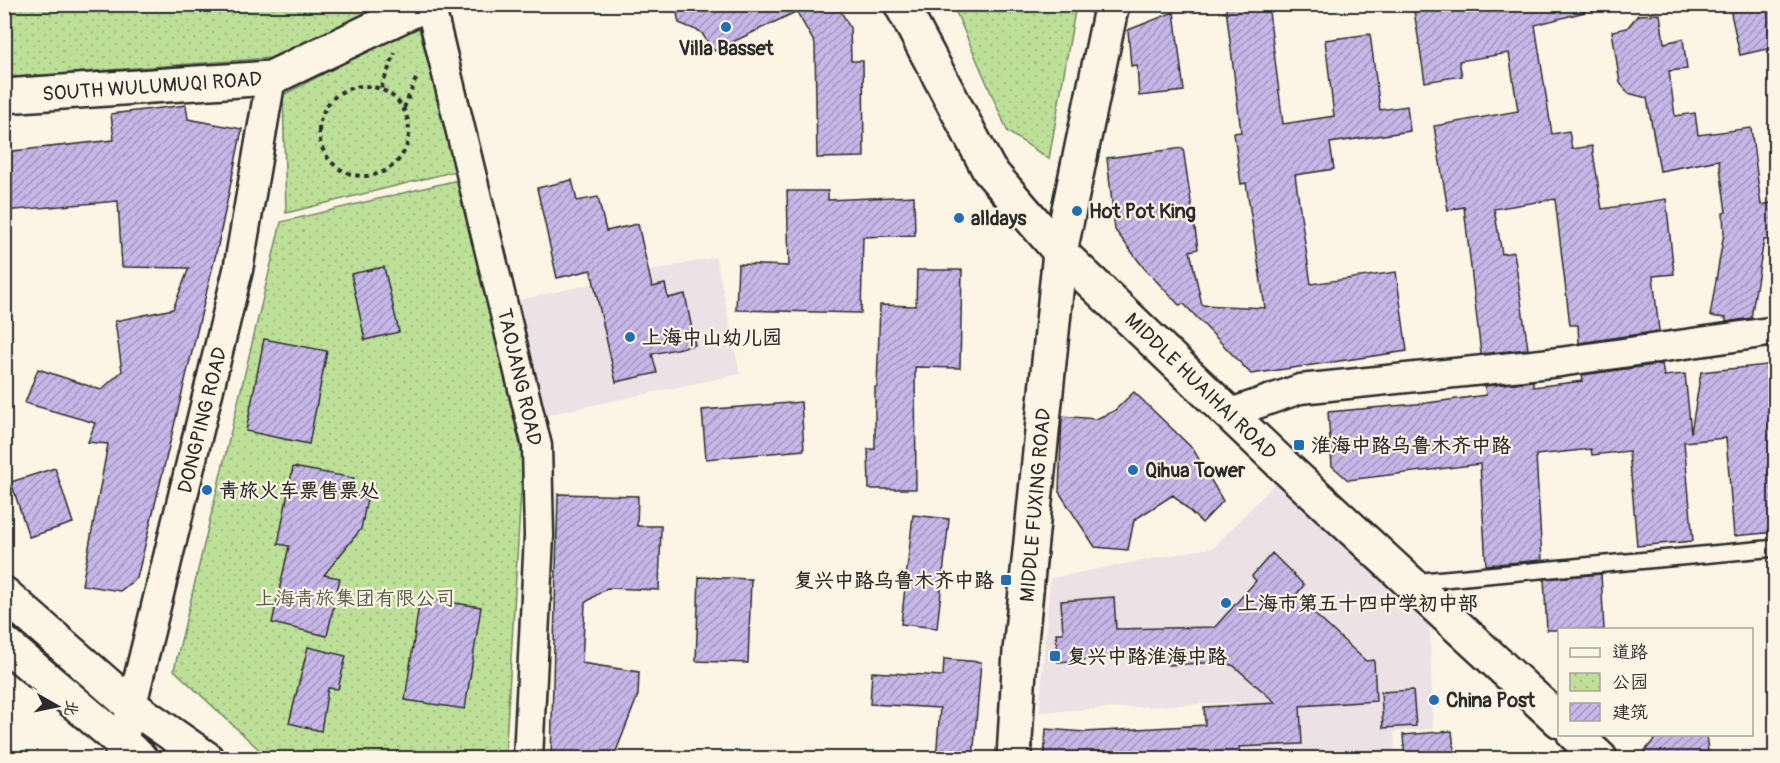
<svg xmlns="http://www.w3.org/2000/svg" width="1780" height="763" viewBox="0 0 1780 763" font-family="Pangolin,'LXGW WenKai TC',sans-serif">
<style>
.built{fill:#ece2e6}
.park{fill:url(#park-dots);stroke:#748662;stroke-width:1.5}
.building{fill:url(#building-hatch);stroke:#2b2b2b;stroke-width:1.5}
.lines{fill:none;stroke-linecap:round;stroke-linejoin:round}
.service-casing{stroke:#2b2b2b;stroke-width:20}
.minor-casing{stroke:#2b2b2b;stroke-width:33}
.tertiary-casing{stroke:#2b2b2b;stroke-width:38}
.secondary-casing{stroke:#2b2b2b;stroke-width:38}
.path{stroke:#2b2b2b;stroke-width:4;stroke-dasharray:4.5 4.5;stroke-linecap:butt}
.service{stroke:#fcf5e5;stroke-width:15}
.minor{stroke:#fcf5e5;stroke-width:28}
.tertiary{stroke:#fcf5e5;stroke-width:33}
.secondary{stroke:#fcf5e5;stroke-width:33}
.poi-dot{fill:#1f6fb2;stroke:#fcf5e5;stroke-width:2}
.labels{text-anchor:middle;stroke-width:4.5;stroke-linejoin:round;paint-order:stroke}
.poi-label{font-size:20px;font-weight:bold;fill:#2b2b2b;stroke:#fcf5e5;text-anchor:start}
.street-label{font-size:20px;fill:#2b2b2b;stroke:#fcf5e5}
.park-label{font-size:20px;fill:#505846;stroke:#fcf5e5}
</style>
<defs>
<pattern id="park-dots" width="8" height="8" patternUnits="userSpaceOnUse" patternTransform="scale(1.5)"><rect width="8" height="8" fill="#bde099"/><path d="M2 2h.1M6 6h.1" fill="none" stroke="#a3c084" stroke-width="1.8" stroke-linecap="round"/></pattern>
<pattern id="building-hatch" width="6" height="6" patternUnits="userSpaceOnUse" patternTransform="scale(1.5)"><rect width="6" height="6" fill="#c6b7e8"/><path d="M-1 1l2-2M0 6l6-6M5 7l2-2" fill="none" stroke="#a195bc"/></pattern>
</defs>
<rect width="100%" height="100%" fill="#fcf5e5"/>
<filter id="ink" filterUnits="userSpaceOnUse"><feTurbulence type="fractalNoise" baseFrequency=".0167" numOctaves="2"/><feDisplacementMap in="SourceGraphic" scale="12" xChannelSelector="R" yChannelSelector="G"/><feConvolveMatrix kernelMatrix="1 2 1 2 8 2 1 2 1" color-interpolation-filters="sRGB"/></filter>
<g filter="url(#ink)">
<path class="built" d="M716,257L740,374L546,415L518,300Z
M1276,482L1430,627L1433,729L1394,732L1395,758H1249L1240,702L1039,712L1050,578L1214,547Z"/>
<path class="park" d="M5,4H386V5L270,58L5,78Z
M953,5H1076L1049,159L1008,132Z
M418,24L456,171L286,213L283,95Z
M458,180L523,458L505,758H268L174,670L281,222Z"/>
<path class="building" d="M675,4H837L850,28L851,61H863L864,157L817,158L815,44L797,12L810,5L714,51L701,32L679,23Z
M1268,4L1283,124L1334,116L1325,40L1370,34L1380,110L1407,106L1410,131L1330,143L1334,169L1295,175L1311,284L1396,272L1407,351L1251,374L1184,304L1179,305L1144,268L1115,230L1107,158L1183,148L1198,249L1190,251L1202,305L1265,308L1246,183L1241,184L1234,133L1241,132L1226,8Z
M1413,4H1584L1585,12L1535,25L1552,134L1569,131L1572,149L1592,146L1602,209L1666,199L1674,274L1653,276L1659,331L1579,343L1578,325H1570L1555,199L1494,209L1502,254L1514,252L1528,349L1481,354L1464,207L1448,210L1434,126L1518,111L1509,53L1459,61L1462,76L1425,82Z
M1729,4H1776V47L1740,55Z
M1174,12L1184,91L1139,96L1137,65L1131,66L1128,30Z
M1660,14L1664,43L1683,39L1687,69L1669,71L1675,116L1695,113L1698,135L1751,128L1761,205L1776,202V238L1764,240L1751,318L1726,322V318L1710,316L1724,233L1723,213L1726,212L1719,160L1660,171L1647,98L1628,93L1620,83L1612,31L1627,28L1638,15Z
M186,105L188,119L242,129L218,245L137,578L120,591L82,585L108,444L88,442L95,423L25,403L38,369L101,390L122,371L115,321L173,309L189,268L122,267L118,201L4,211V152L114,140L111,114Z
M572,180L577,201L598,197L606,231L638,224L652,287L665,284L668,298L685,294L695,345L652,354L657,373L616,382L591,270L557,278L537,188Z
M787,191H828V200L914,196L915,235L863,237L861,313L736,310L738,264L789,266Z
M384,267L399,332L365,340L351,274Z
M917,270H962L960,368L915,367L916,489H869L868,449H875V387H877L880,305L916,306Z
M264,339L327,351L309,444L246,431Z
M1662,364L1664,376L1685,374L1691,433L1701,372L1776,364V532L1734,536L1726,438L1684,442L1693,541L1637,546L1629,451L1592,455L1591,449L1536,455L1542,560L1486,565L1480,464L1348,480L1332,466L1328,412L1427,403L1486,395L1485,386L1533,381V387L1583,381L1582,375Z
M1134,392L1193,449L1223,501L1202,523L1173,495L1134,520L1128,550L1095,547L1059,492L1062,416L1096,419L1114,411Z
M801,402L804,450L706,459L702,410Z
M293,467L354,478L351,494L367,499L361,529L324,575L340,578L327,636L272,623L289,546L278,544Z
M55,468L73,523L29,537L11,482Z
M558,494L638,496L637,526H661L659,590L607,588L585,603L582,663L639,672L638,695L613,759H551Z
M913,515L949,519L937,628L901,624Z
M1272,553L1304,585L1295,596L1366,661L1374,660L1376,701L1300,706L1302,744L1239,747L1240,759H1165V755L1044,759L1046,729L1085,732L1205,725L1204,707L1276,703L1234,666L1222,662L1168,665L1167,654L1058,662L1056,633H1063L1061,601L1114,597L1116,629L1215,627L1256,581L1252,576Z
M1601,574L1604,630H1547L1544,579Z
M699,577L751,579L748,663L696,661Z
M420,598L481,607L465,709L405,700Z
M308,647L346,656L338,689L328,688L321,731L289,723Z
M944,659L981,662L973,759H936L940,708L870,704L872,672L943,676Z
M1413,690L1416,726L1383,728L1381,692Z
M1452,731L1455,759H1405L1403,735Z
M1658,735H1706L1709,759H1638Z"/>
<g class="lines">
<defs>
<path id="service" d="M1412,582L1776,548"/>
<path id="minor" d="M430,4L537,446L539,536L528,758
M1231,413L1300,389L1560,362L1776,331
M119,758L238,270L271,78"/>
<path id="tertiary" d="M4,96L271,78L426,4
M1060,252L1112,4"/>
<path id="secondary" d="M901,4L989,170L1060,252L1284,466L1560,721
M4,594L133,707L206,758
M4,643L140,758
M1574,734L1600,758
M1014,758L1020,651L1060,252"/>
</defs>
<use href="#service" class="service-casing"/>
<use href="#minor" class="minor-casing"/>
<use href="#tertiary" class="tertiary-casing"/>
<use href="#secondary" class="secondary-casing"/>
<path class="path" d="M319 131a45 45 0 1 1 90 0a45 45 0 1 1-90 0Z
M381,88L395,53
M404,108L418,74"/>
<use href="#service" class="service"/>
<use href="#minor" class="minor"/>
<use href="#tertiary" class="tertiary"/>
<use href="#secondary" class="secondary"/>
</g>
</g>
<g class="poi-dot">
<circle cx="726" cy="27" r="6"/>
<circle cx="1077" cy="211" r="6"/>
<circle cx="959" cy="218" r="6"/>
<circle cx="630" cy="337" r="6"/>
<rect x="1293" y="439" width="12" height="12" rx="3"/>
<circle cx="1133" cy="470" r="6"/>
<circle cx="207" cy="490" r="6"/>
<rect x="1000" y="574" width="12" height="12" rx="3"/>
<circle cx="1226" cy="603" r="6"/>
<rect x="1049" y="650" width="12" height="12" rx="3"/>
<circle cx="1434" cy="700" r="6"/>
</g>
<g class="labels">
<g class="poi-label">
<text x="726" y="55" text-anchor="middle">Villa Basset</text>
<text x="1089" y="218">Hot Pot King</text>
<text x="971" y="225">alldays</text>
<text x="642" y="344">上海中山幼儿园</text>
<text x="1311" y="452">淮海中路乌鲁木齐中路</text>
<text x="1145" y="477">Qihua Tower</text>
<text x="219" y="497">青旅火车票售票处</text>
<text x="994" y="587" text-anchor="end">复兴中路乌鲁木齐中路</text>
<text x="1238" y="610">上海市第五十四中学初中部</text>
<text x="1067" y="663">复兴中路淮海中路</text>
<text x="1446" y="707">China Post</text>
</g>
<g class="street-label">
<text transform="translate(152 86) rotate(-4)" y="7">SOUTH WULUMUQI ROAD</text>
<text transform="translate(520 377) rotate(77)" y="7">TAOJANG ROAD</text>
<text transform="translate(1201 386) rotate(44)" y="7">MIDDLE HUAIHAI ROAD</text>
<text transform="translate(202 420) rotate(-76)" y="7">DONGPING ROAD</text>
<text transform="translate(1035 505) rotate(-85)" y="7">MIDDLE FUXING ROAD</text>
</g>
<g class="park-label">
<text x="355" y="605">上海青旅集团有限公司</text>
</g>
</g>
<rect width="1780" height="763" fill="none" stroke="#fcf5e5" stroke-width="24"/>
<rect x="12" y="12" width="1756" height="739" fill="none" stroke="#2b2b2b" stroke-width="2" filter="url(#ink)"/>
<rect x="1558" y="628" width="195" height="108" fill="#fcf5e5" stroke="#a8a49b" stroke-width="1.5"/>
<rect x="1570" y="648" width="30" height="9" fill="#fcf5e5" stroke="#a8a49b" stroke-width="1.5"/>
<text x="1612" y="658" font-size="18" fill="#2b2b2b">道路</text>
<rect x="1570" y="673" width="30" height="18" fill="url(#park-dots)" stroke="#a8a49b" stroke-width="1.5"/>
<text x="1612" y="688" font-size="18" fill="#2b2b2b">公园</text>
<rect x="1570" y="703" width="30" height="18" fill="url(#building-hatch)" stroke="#a8a49b" stroke-width="1.5"/>
<text x="1612" y="718" font-size="18" fill="#2b2b2b">建筑</text>
<g transform="translate(57 706) rotate(99)" stroke="#fcf5e5" stroke-width="4.5" paint-order="stroke">
<path d="M0-4.5L10 22L0 15L-10 22Z" fill="#2b2b2b"/>
<text y="-9" font-size="16" font-weight="bold" text-anchor="middle" fill="#2b2b2b">北</text>
</g>
</svg>
